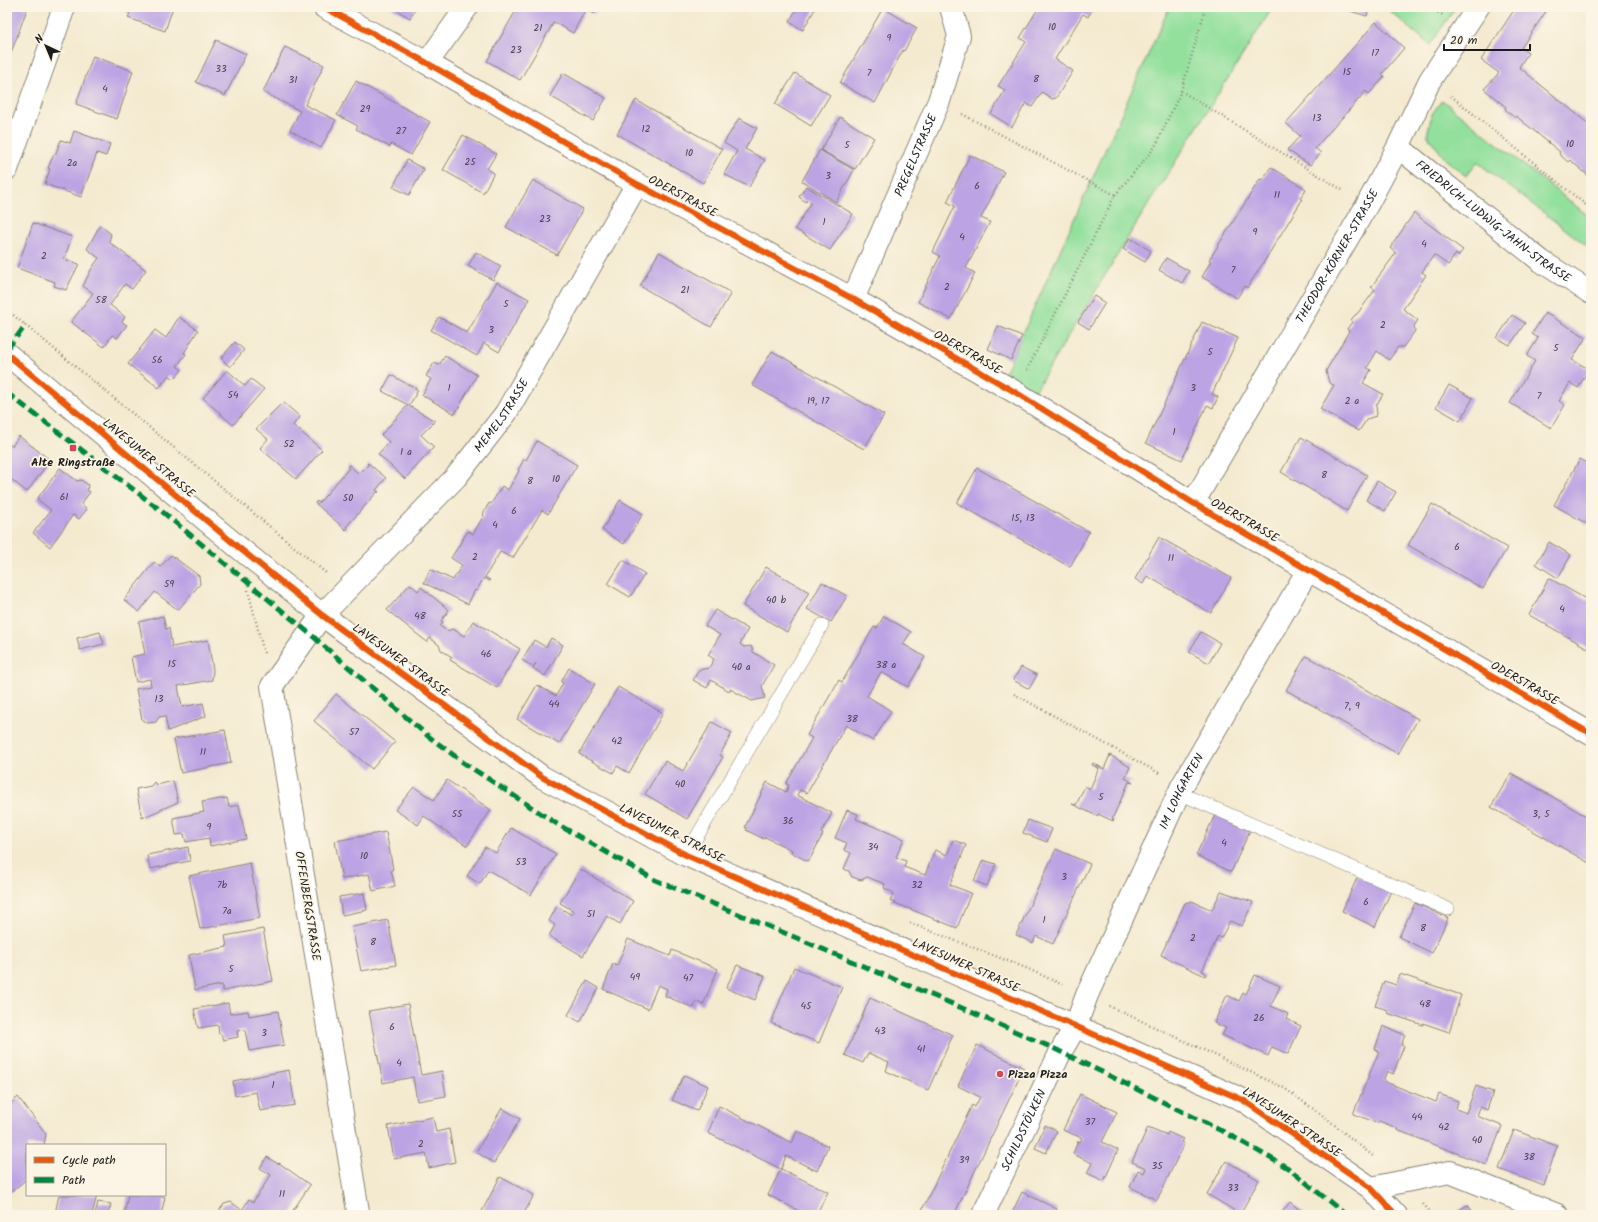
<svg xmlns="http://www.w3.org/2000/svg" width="1598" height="1222" viewBox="0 0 1598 1222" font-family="Kalam,sans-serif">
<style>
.green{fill:#93e09d;stroke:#587e5c}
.building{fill:#bca3e4}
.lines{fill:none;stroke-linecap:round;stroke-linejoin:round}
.lane-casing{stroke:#888376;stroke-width:14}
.street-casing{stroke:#888376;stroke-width:24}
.secondary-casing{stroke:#888376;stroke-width:24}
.path{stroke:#888376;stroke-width:2.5;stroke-dasharray:1 3;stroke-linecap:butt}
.lane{stroke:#fff;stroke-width:13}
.street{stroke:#fff;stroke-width:22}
.secondary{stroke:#fff;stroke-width:22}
.quiet{stroke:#00873e;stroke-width:5;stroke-dasharray:10 5;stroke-linecap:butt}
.cycleway-casing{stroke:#fcf5e5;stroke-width:8}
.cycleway{stroke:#e8590c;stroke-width:6}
.poi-dot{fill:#d1495b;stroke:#fcf5e5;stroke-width:1.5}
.labels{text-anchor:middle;stroke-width:3.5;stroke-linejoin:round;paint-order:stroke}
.number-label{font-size:10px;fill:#443e4e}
.street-label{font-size:12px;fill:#1c1c1c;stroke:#fcf5e5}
.poi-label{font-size:12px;font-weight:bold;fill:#1c1c1c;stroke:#fcf5e5}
</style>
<rect width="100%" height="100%" fill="#fcf5e5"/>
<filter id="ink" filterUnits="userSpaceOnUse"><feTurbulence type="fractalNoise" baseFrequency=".025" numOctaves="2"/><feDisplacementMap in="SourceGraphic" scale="8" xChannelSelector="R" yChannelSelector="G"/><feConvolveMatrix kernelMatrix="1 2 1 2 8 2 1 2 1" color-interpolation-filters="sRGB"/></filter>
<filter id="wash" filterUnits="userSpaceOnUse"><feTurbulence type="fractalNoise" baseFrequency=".012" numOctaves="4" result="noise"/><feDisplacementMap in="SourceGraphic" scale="16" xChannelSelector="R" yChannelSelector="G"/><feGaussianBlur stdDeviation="0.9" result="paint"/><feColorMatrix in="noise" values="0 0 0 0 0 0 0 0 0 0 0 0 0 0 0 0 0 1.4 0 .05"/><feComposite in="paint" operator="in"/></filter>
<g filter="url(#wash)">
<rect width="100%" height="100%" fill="#f4ead0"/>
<path class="green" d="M1168,7H1273L1138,221L1035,391L1005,373L1169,8Z
M1385,7H1456L1430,45Z
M1442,100L1591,218V249L1477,162L1466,176L1446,160L1427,135L1432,114Z"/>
<g id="blocks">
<path class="building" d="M7,7H23L27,9L11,53L7,52Z
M114,7H173L165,31L128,18L130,13Z
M391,7H416L410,18Z
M518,7H598L594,14L586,9L573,33L554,22L520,80L487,61Z
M798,7H816L803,30L789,22Z
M1039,7H1094L1088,17L1083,14L1055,59L1073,71L1056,98L1052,99L1042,92L1032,107L1026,103L1012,127L991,114L1005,90L998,86L1026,42L1020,38Z
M1343,7H1369L1367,16L1343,9Z
M1516,7H1549L1521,48L1528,53L1519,67L1591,126V178L1570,160L1568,162L1559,154L1560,152L1516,116L1515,118L1505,109L1506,107L1484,89L1499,73L1481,60Z
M883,8L917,28L904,51L903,50L875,103L840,83Z
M1376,22L1404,48L1382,74L1385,76L1369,94L1366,91L1315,148L1321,153L1310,165L1287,150L1300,136L1286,123Z
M216,40L246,54L225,96L196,82Z
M285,47L324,65L305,105L336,120L321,148L290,130L300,111L263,92Z
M93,56L133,71L117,119L76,104Z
M563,73L606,98L593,121L550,96Z
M795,73L830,95L811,126L775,104Z
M356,81L430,122L411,155L391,144L390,147L356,129L358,126L337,115Z
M636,100L722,149L703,183L617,134Z
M840,117L874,138L855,169L821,150Z
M739,118L757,128L745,149L765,160L749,187L724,174L737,151L724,143Z
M74,131L110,144L106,156L97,153L81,197L45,184L50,169L48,168L54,154L55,155L61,140L70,143Z
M463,135L496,154L487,169L494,173L483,193L443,170Z
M820,150L854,170L836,202L802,181Z
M970,155L1004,172L981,218L990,222L966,268L975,273L951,319L918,302L940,256L933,252L955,206L947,202Z
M407,160L424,169L409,195L393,187Z
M1271,167L1306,189L1300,199L1302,200L1265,260L1247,288L1245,286L1237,298L1202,277L1211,261L1209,260L1260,179L1262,180Z
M533,180L583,209L557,255L506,227Z
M806,186L853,214L830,250L795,229L811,203L807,200L806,202L799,197Z
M1414,213L1463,250L1458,256L1456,254L1448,265L1434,255L1422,272L1426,275L1403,309L1418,320L1414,326L1415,331L1403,347H1398L1389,360L1377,351L1367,368L1371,370L1363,383L1383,394L1376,406L1377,414L1376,416L1367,419L1359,431L1320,409L1334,385L1329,383L1326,371L1349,331L1347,329L1352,322L1351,320L1355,315L1357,314L1375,290L1371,287L1396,253L1390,248Z
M33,223L72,237L64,259L79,264L66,290L54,286L55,282L17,268Z
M100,225L111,234L109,242L146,270L132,289L125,284L110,305L125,317L122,322L127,325L117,338L112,335L104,347L71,322L93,293L83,286L92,268L99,258L87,249Z
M1130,238L1151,251L1145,262L1123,249Z
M476,252L501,266L493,280L468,266Z
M659,252L731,293L711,327L640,286Z
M1166,258L1189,271L1182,283L1159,270Z
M497,282L529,299L499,352L484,343L477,356L431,330L439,317L467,333Z
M1094,296L1105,303L1089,329L1078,322Z
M1545,313L1586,337L1572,360L1589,369L1578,388L1570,383L1559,401L1565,405L1551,428L1510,403L1535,361L1527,356L1538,338L1532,334Z
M1512,315L1525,323L1510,345L1497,338Z
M179,317L198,330L184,353L186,354L177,366L182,370L174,379L169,375L159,388L128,364L155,330L166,338Z
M1202,322L1238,338L1212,394L1218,397L1213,408L1207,405L1182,460L1146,443Z
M998,326L1022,336L1011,360L988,349Z
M235,342L244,350L230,367L221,358Z
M772,351L884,415L864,449L752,385Z
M445,356L477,375L455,414L422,395L431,379L426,376L434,363L439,365Z
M227,370L245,386L251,379L264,389L233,425L203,398Z
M391,375L418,390L409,406L435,421L421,435L434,447L405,479L378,454L389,442L381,435L408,405L382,391Z
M1449,385L1473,398L1460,421L1436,407Z
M283,402L300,417L293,425L322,450L296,479L260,448L268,439L256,429Z
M19,436L50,460L27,492L7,476V442L12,446Z
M1301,437L1367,475L1347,511L1281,472Z
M537,441L577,465L548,514L542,510L513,558L500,552L485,577L490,580L489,581L484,578L476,591L475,590L468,604L424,583L430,569L453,580L462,565L451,558L468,531L473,534L484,515L483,514L489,503L491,504L502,486L508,490L519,471L518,470L521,465L524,459L526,460Z
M1580,459L1591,465V493L1590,495L1591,496V517L1587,524L1554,505Z
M368,463L386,478L376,490L379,492H377L346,527L348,528L346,530L315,503L317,501L319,503L349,468L347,466L349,465L359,474L368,465L367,464Z
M60,468L77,481L81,480L88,485L87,490L90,492L81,504L87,509L79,519L73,515L50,547L33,533L51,510L37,499Z
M977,468L1089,532L1070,567L957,503Z
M1377,481L1396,492L1385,511L1366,500Z
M620,500L643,514L624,544L602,530Z
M1432,504L1507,548L1483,589L1408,545Z
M1159,537L1231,578L1211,613L1147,576L1143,584L1135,579Z
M1549,542L1571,555L1558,578L1536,564Z
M171,555L199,576L200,584L178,610L155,592L139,612L124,600L154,562L160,567Z
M623,560L645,574L630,597L608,584Z
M766,567L809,592L787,632L743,606Z
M1549,578L1591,602V650L1529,615Z
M822,582L847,596L831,622L807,609Z
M410,584L418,591L421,587L449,610L441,621L443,622L440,626L447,631L453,629L464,636L473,621L520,649L497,688L450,660L452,657L441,650L439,645L430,638L427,642L387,610Z
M715,610L748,629L740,644L744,647L751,646L753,652L774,665L762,686L765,698L752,701L730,689L729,691L711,680L707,688L693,680L699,670L709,668L714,659L708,655L720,635L705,626Z
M163,616L166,629L169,628L172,647L208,640L213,670L212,680L178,686L182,707L203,703L206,716L168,731L165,716L159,717L156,722L148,723L142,720L136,689L151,686L150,679L136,682L131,657L145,654L139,622Z
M884,616L911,632L903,644L925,657L908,687L881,672L867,696L891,711L873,741L846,725L807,793L800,790L797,795L832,813L821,833L823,834L810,859L807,861L791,852L792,850L765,837L764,839L746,830L747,828L745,827L767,782L786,792L789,785L786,784L812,738L807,735L839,680L842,682L874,627L877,628Z
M100,632L104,644L80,650L77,638Z
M1201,632L1220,643L1209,663L1189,652Z
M551,638L563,645L545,676L533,668L536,663L533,667L522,660L534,640L546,647Z
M1306,656L1418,719L1398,754L1286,690Z
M1021,667L1037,675L1029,689L1013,680Z
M569,668L595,684L559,744L517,719L537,685L556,696L563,683L561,682Z
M618,687L663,713L629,773L617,766L613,773L579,754Z
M336,694L395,742L372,769L314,721Z
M712,722L732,733L720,755L723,757L687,819L645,794L665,761L683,771Z
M225,730L231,763L181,773L174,739Z
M1110,755L1130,767L1125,778L1133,783L1129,782L1112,819L1114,820L1113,821L1098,814L1097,816L1072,804L1076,805L1085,786L1090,789L1099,768L1092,765L1093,763L1104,769Z
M1511,773L1591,819V864L1491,807Z
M447,780L491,810L467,846L424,816L418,825L395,810L414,787L434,800Z
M173,781L178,802L142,818L136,789L151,786L154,782L157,785Z
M227,798L229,807L239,805L246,839L210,846L209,838L186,842L184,834L176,835L173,818L204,812L202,802Z
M847,810L858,814L856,819L904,839L896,857L906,861L904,867L925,875L935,850L947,855L953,840L966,845L950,885L971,893L957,928L890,901L894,893L884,888L885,884L867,877L861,880L852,877L849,871L844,869L851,853L844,850L847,843L835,838Z
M1216,813L1251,828L1231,872L1196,855Z
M1028,820L1052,829L1047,842L1023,833Z
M511,828L556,854L531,895L488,870L480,884L467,876L485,847L496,853Z
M386,832L393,869L391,870L395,886L373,891L369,874L342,879L335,841Z
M188,847L190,861L150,869L147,855Z
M1056,849L1090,864L1053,944L1036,936L1033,943L1016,935Z
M983,860L996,864L987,886L974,881Z
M250,863L260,918L200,929L189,876Z
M580,869L633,901L620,924L607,916L583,956L549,936L555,925L549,921L557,906L572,915L574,911L560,903Z
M1358,876L1391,891L1375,927L1342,911Z
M1221,891L1253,902L1242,926L1230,921L1221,938L1218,936L1202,971L1206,973L1205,976L1161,955L1185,903L1192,901L1212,910Z
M364,893L367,910L342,915L339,897Z
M1415,903L1448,918L1432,953L1399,937Z
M388,920L396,965L361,971L352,927Z
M263,929L273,981L223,991L222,985L195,990L189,955L227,947L225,936Z
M628,939L670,956L672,950L718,969L703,1005L696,1001L694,1008L665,996L667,989L658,985L648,1009L603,989L613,964L617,966Z
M737,965L765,976L755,1000L726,988Z
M794,967L842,987L819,1043L771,1023Z
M1400,974L1461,995L1449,1032L1423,1023V1025L1387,1013L1388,1010L1375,1006L1384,981L1396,985Z
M1255,975L1280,986L1271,1006L1288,1014L1286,1019L1301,1026L1288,1054L1272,1047L1268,1056L1222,1035L1226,1028L1214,1023L1227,995L1239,1001L1243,993L1246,994Z
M587,981L599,988L580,1022L568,1015Z
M870,998L953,1035L928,1090L886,1071L889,1062L868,1053L863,1063L845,1055Z
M228,1003L230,1014L248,1011L249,1016L278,1011L284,1045L249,1051L245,1030L237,1031L238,1037L223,1040L221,1034H219L218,1025L198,1028L194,1009Z
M408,1004L421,1075L442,1071L446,1096L417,1101L413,1077L383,1083L369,1011Z
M1383,1026L1405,1035L1401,1045L1404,1046L1393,1074L1387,1071L1383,1081L1436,1102L1439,1094L1458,1101L1456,1109L1466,1113L1476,1086L1493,1092L1487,1110L1480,1107L1477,1116L1502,1126L1487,1165L1397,1130V1128L1379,1121L1378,1123L1353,1114L1379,1051L1375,1049Z
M977,1045L1024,1068L954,1215H932L922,1210L972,1105L975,1107L980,1097L958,1086Z
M289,1070L295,1105L260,1111L256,1092L235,1096L233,1081Z
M684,1075L708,1086L697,1111L672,1100Z
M1080,1094L1117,1112L1102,1142L1118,1150L1104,1181L1087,1173L1092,1163L1073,1154L1078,1141L1080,1142L1082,1138L1063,1130Z
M18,1097L46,1134L44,1145H27V1179L7,1195V1107Z
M719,1106L792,1143L797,1131L828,1146L817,1171L786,1156L781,1169L708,1133Z
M502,1108L520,1119L494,1163L476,1152Z
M433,1117L436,1132L449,1129L455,1162L429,1168L426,1153L394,1159L388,1126Z
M1045,1125L1057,1131L1046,1153L1035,1148Z
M1148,1127L1167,1135L1168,1132L1183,1139L1181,1142L1184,1144L1157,1200L1130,1187L1138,1170L1144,1173L1146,1168L1132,1162Z
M1514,1130L1557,1146L1544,1186L1499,1169Z
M267,1157L278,1164L279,1163L310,1185L290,1215H220L219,1211L224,1204L231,1202L242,1210L249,1199L253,1202L271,1175L260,1168Z
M1226,1161L1259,1180L1240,1214L1207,1194Z
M781,1169L828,1192L816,1215H807L768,1195Z
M500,1177L534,1195L523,1215H480Z
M1022,1192L1057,1209L1054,1215H1011Z
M59,1195H97L92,1215H61L55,1214Z
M128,1195H157L165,1197L161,1215H124Z
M98,1202L111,1204L108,1215H95Z
M1290,1202L1306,1215H1280Z
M1467,1205L1474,1215H1452Z"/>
</g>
</g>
<g filter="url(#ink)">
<use href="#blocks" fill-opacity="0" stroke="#888376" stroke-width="1"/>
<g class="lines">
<defs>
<path id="lane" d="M1179,793L1448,909
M686,855L822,625"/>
<g id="street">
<path d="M324,7L427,63L637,184L853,299L1015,392L1193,503L1591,734"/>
<path d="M427,63L467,7"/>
<path id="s1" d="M1398,147L1541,261L1591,293"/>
<path d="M7,169L64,7"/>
<path id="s2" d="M853,299L939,101L959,36L951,7"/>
<path id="s3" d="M1193,503L1367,205L1398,147L1430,80L1478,7"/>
<path d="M1371,1188L1450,1172L1557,1215"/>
<path id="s4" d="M358,1211L272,686L322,615L456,477L506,413L637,184"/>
<path id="s5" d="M983,1215L1060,1053L1076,1025L1087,995L1182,786L1308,570"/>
</g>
<path id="secondary" d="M7,354L238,547L322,615L542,777L686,855L1243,1100L1371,1188L1396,1215"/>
</defs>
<use href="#lane" class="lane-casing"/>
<use href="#street" class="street-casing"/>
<use href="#secondary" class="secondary-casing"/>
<path class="path" d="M1427,7L1443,15
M1181,91L1344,191
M1451,96L1591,209
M962,114L1115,195
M7,310L326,573
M1027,370L1115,195L1155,147L1181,91L1204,14L1202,7
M248,590L264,653
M1014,694L1159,773
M910,923L1026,968L1063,985
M1109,1006L1217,1056L1284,1088L1326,1118L1373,1156
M1423,1204L1433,1215"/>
<use href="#lane" class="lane"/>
<use href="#street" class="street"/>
<use href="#secondary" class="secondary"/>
<path class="quiet" d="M7,349L26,325
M7,393L159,509L309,633L428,736L464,763L557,824L655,880L792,936L962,1008L1055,1049L1228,1134L1288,1168L1346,1215"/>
<defs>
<path id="cycleway" d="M324,7L427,63L637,184L853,299L1015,392L1193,503L1591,734
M7,354L238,547L322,615L542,777L686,855L1243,1100L1371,1188L1396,1215"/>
</defs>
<use href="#cycleway" class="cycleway-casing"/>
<use href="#cycleway" class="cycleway"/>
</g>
</g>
<g class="poi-dot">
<rect x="69" y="444" width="8" height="8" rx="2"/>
<circle cx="1000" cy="1074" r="4"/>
</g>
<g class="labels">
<g class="number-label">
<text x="1052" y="30">10</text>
<text x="538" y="31">21</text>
<text x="889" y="41">9</text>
<text x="516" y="53">23</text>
<text x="1375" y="56">17</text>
<text x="221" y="72">33</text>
<text x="1347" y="75">15</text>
<text x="869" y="76">7</text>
<text x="1036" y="82">8</text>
<text x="293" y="83">31</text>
<text x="105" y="92">4</text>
<text x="365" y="112">29</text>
<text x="1317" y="121">13</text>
<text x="646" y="132">12</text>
<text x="401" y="134">27</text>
<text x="1570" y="147">10</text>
<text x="847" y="148">5</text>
<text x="689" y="156">10</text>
<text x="470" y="165">25</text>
<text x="72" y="166">2a</text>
<text x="828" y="179">3</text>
<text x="977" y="189">6</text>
<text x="1277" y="198">11</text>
<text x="545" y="222">23</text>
<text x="824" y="225">1</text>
<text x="1255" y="235">9</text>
<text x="962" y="240">4</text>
<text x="1424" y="247">4</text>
<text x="44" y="259">2</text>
<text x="1233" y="273">7</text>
<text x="947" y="290">2</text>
<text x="685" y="293">21</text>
<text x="101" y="303">58</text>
<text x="506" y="307">5</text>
<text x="1383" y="328">2</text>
<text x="491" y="333">3</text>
<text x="1556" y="351">5</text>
<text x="1210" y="355">5</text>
<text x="157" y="363">56</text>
<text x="449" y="391">1</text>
<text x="1193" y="391">3</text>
<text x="233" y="398">54</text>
<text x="1539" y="399">7</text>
<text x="818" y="404">19, 17</text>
<text x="1352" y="404">2 a</text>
<text x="1174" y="435">1</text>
<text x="289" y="447">52</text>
<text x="406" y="455">1 a</text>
<text x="1324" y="478">8</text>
<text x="556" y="482">10</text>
<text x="530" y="484">8</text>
<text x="64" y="500">61</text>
<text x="348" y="501">50</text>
<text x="514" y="514">6</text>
<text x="1023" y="521">15, 13</text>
<text x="495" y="528">4</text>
<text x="1457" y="550">6</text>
<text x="475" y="560">2</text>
<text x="1171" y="561">11</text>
<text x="169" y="587">59</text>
<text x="776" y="603">40 b</text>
<text x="1562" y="612">4</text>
<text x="420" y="619">48</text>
<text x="486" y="657">46</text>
<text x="172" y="667">15</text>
<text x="886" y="668">38 a</text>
<text x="741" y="670">40 a</text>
<text x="159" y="702">13</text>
<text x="554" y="707">44</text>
<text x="1352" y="709">7, 9</text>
<text x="852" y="722">38</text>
<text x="354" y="735">57</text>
<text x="617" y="744">42</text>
<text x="203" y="755">11</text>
<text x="680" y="787">40</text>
<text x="1101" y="800">5</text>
<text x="457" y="817">55</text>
<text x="1541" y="817">3, 5</text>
<text x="788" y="824">36</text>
<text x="209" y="830">9</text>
<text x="1224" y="846">4</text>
<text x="873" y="850">34</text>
<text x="364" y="859">10</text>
<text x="521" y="865">53</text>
<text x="1064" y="880">3</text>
<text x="222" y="888">7b</text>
<text x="917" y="888">32</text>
<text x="1366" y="905">6</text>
<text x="227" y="914">7a</text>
<text x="591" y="917">51</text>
<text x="1044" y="923">1</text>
<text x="1423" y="931">8</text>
<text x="1193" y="941">2</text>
<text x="373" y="945">8</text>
<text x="231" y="972">5</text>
<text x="635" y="980">49</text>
<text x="688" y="981">47</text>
<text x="1425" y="1007">48</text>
<text x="806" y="1009">45</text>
<text x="1259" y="1021">26</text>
<text x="392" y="1030">6</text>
<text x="880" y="1034">43</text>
<text x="264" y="1036">3</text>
<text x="921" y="1052">41</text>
<text x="399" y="1066">4</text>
<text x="273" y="1088">1</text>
<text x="1417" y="1120">44</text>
<text x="1090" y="1125">37</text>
<text x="1444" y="1130">42</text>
<text x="1477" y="1143">40</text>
<text x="421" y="1147">2</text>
<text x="1529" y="1160">38</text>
<text x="964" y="1163">39</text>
<text x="1157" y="1169">35</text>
<text x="1233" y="1191">33</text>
<text x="282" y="1197">11</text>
</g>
<g class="street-label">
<text dy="4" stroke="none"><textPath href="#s2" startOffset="157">PREGELSTRASSE</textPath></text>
<text transform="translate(683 196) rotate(28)" y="4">ODERSTRASSE</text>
<text dy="4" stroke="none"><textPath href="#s1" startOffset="121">FRIEDRICH-LUDWIG-JAHN-STRASSE</textPath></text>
<text dy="4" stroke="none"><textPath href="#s3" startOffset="286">THEODOR-KÖRNER-STRASSE</textPath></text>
<text transform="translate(968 352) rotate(30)" y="4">ODERSTRASSE</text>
<text dy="4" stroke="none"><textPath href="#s4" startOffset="888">MEMELSTRASSE</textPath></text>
<text transform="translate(149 458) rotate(40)" y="4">LAVESUMER STRASSE</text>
<text transform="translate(1245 520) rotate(30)" y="4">ODERSTRASSE</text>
<text transform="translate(401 660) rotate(36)" y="4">LAVESUMER STRASSE</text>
<text transform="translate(1525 683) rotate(30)" y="4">ODERSTRASSE</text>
<text dy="4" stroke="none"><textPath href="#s5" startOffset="468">IM LOHGARTEN</textPath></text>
<text transform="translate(672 833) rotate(27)" y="4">LAVESUMER STRASSE</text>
<text transform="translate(308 906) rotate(81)" y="4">OFFENBERGSTRASSE</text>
<text transform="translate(966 965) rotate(24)" y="4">LAVESUMER STRASSE</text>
<text transform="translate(1292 1122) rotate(34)" y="4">LAVESUMER STRASSE</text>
<text dy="4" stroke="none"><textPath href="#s5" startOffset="94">SCHILDSTÖLKEN</textPath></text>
</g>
<g class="poi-label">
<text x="73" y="466">Alte Ringstraße</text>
<text x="1008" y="1078" text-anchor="start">Pizza Pizza</text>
</g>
</g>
<rect width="1598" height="1222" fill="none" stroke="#fcf5e5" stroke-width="24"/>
<rect x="26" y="1144" width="140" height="52" fill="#fcf5e5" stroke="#a29e95"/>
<rect x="34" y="1157" width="20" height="6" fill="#e8590c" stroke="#a29e95"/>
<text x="62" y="1164" font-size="12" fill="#1c1c1c">Cycle path</text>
<rect x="34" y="1177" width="20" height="6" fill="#00873e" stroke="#a29e95"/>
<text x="62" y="1184" font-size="12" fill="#1c1c1c">Path</text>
<g transform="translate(46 46) rotate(316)" stroke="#fcf5e5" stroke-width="3" paint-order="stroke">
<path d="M0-3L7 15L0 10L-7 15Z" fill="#1c1c1c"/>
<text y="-6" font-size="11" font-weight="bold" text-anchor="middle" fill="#1c1c1c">N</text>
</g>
<path d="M1444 44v6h86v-6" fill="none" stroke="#1c1c1c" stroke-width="2"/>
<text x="1450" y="44" font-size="12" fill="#1c1c1c" stroke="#fcf5e5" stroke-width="3" paint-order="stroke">20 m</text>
</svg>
